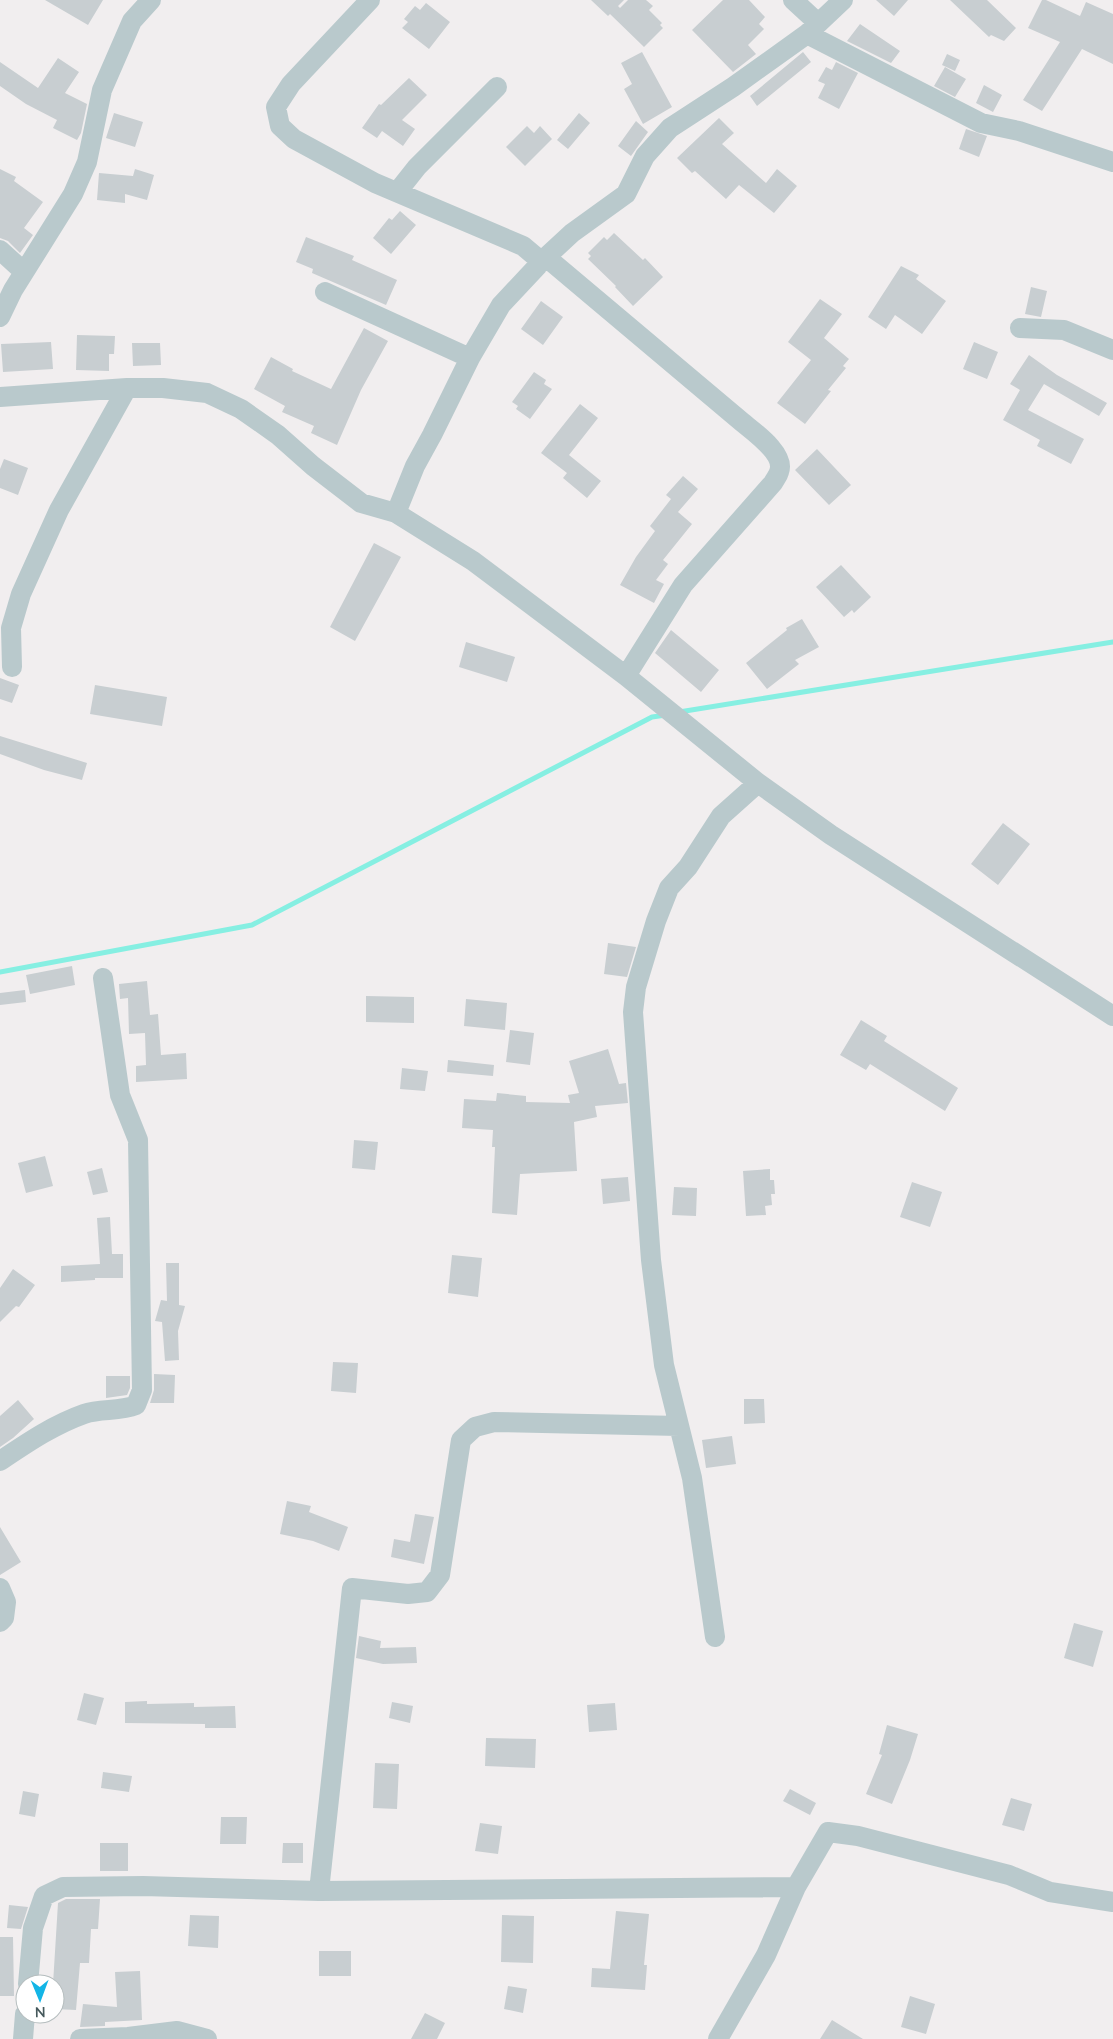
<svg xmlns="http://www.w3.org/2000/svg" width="1113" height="2039" viewBox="0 0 1113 2039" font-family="Lato,sans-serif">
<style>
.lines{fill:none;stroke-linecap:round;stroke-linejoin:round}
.stream{stroke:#86efe2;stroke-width:5}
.building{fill:#c8ced1}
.minor{stroke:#b9c9cc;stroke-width:20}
</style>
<rect width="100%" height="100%" fill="#f1eeef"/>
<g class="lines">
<path class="stream" d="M679,712L1113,642
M0,972L252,925L652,717L666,715"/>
</g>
<path class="building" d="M45,0H103L88,25Z
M591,0H624L618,6L620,8L628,0H646L653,6L649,10L662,23L660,25L663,28L644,47L610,14L608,16Z
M723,0H749L765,17L759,24L764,29L748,45L756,54L733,72L692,30Z
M876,0H908L894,16Z
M950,0H987L1016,28L1004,41L991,35L989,37Z
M1042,0H1046L1080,16L1086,2L1113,14V64L1082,49L1042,111L1023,100L1060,42L1028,28Z
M426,3L450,22L429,49L402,28L408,22L404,19L415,6L420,10Z
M860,24L900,51L891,63L847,41Z
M642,52L672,107L643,124L624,89L632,84L621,63Z
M803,52L811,62L757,106L750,96Z
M947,54L960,60L955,71L942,65Z
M58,58L79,72L65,93L87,104L81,133L77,140L53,128L57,120L26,104L0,86V62L38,88Z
M836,62L858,73L839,109L818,98L825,84L818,81L826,67L832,70Z
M945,67L966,79L955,97L934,86Z
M409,78L427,95L402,120L415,129L403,146L382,131L377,138L362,128L379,104L381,105Z
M984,85L1002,95L993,112L976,103Z
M114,113L143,122L135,147L106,138Z
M579,113L590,123L568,149L557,140Z
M719,118L734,133L722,144L766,183L777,169L797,186L774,213L739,185L726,199L695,171L692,173L677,158Z
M636,121L648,132L631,156L618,146Z
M527,126L534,133L540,126L552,139L525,166L506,147Z
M966,129L987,136L979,157L959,149Z
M0,169L16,177L14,181L43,202L24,228L33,235L20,253L8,241L0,238Z
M135,169L154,175L147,200L125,194V203L97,200L99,173L133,176Z
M400,211L416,225L391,254L373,238L389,218L392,220Z
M614,233L643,260L645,258L663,277L633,306L615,287L616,286L588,259L591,256L588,253L604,237L607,240Z
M306,237L354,256L352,260L397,280L386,305L312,273L313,269L296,262Z
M901,266L919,275L916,279L946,301L922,334L895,315L886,329L868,317Z
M1031,287L1047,291L1041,317L1025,314Z
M820,299L842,314L824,338L849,359L843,366L846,368L828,390L831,391L805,424L777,403L811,360L788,342Z
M541,301L563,317L543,345L521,329Z
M364,328L388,341L361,390L337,445L311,433L314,426L282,412L285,406L254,389L271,357L293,369L292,371L331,389Z
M77,335L115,336L114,354H109V371L76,370Z
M51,342L53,369L3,372L1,344Z
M974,342L998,352L987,379L963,369Z
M132,343H160L161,365L133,366Z
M1029,355L1057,375L1107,403L1099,416L1044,384L1028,410L1084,439L1071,464L1037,446L1040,440L1003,420L1020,390L1010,384Z
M534,372L546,380L544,384L552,389L530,419L516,409L518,406L512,402Z
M580,404L598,418L569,455L601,481L587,498L563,478L567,473L541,453Z
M817,449L851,485L829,505L795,470Z
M4,459L28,468L18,495L0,488V469Z
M683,476L698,489L678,512L692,524L663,560L668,564L656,580L664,584L654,603L620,585L636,557L655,531L650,526L671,499L666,495Z
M374,543L401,557L355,641L330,627Z
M841,565L871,597L854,613L852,610L844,617L816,587Z
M802,619L819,647L795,660L799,664L767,689L746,663L787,630L786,628Z
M671,630L719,670L701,692L655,653Z
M466,642L515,657L507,682L459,667Z
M0,678L19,685L12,703L0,699Z
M95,685L167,697L162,726L90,714Z
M0,736L87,763L82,780L44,770L0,754Z
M1003,823L1030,844L998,885L971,864Z
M608,943L636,947L627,977L604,974Z
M72,966L75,985L30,994L26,975Z
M147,981L150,1015L158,1014L161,1055L186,1053L187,1079L136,1082V1066L146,1065L145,1033L129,1034L128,998L120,999L119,984Z
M25,990L26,1002L0,1005V993Z
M366,996L414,997V1023L366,1022Z
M466,999L507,1003L505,1030L464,1026Z
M861,1020L887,1036L884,1041L958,1088L945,1111L870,1064L866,1070L840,1055Z
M510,1030L534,1033L530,1065L506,1062Z
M608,1049L619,1084L626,1083L628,1103L595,1106L597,1117L574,1122L577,1171L520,1174L517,1215L492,1213L495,1147H492L493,1130L462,1128L464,1099L496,1101L497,1093L526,1096V1102L570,1103L568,1095L579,1093L569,1061Z
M448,1060L494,1065L493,1076L447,1072Z
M402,1068L428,1071L425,1091L400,1089Z
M354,1140L378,1142L375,1170L352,1168Z
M45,1156L53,1186L26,1193L18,1163Z
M102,1168L108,1192L93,1195L87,1172Z
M770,1169V1180H774L775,1194H771L772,1205L765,1206L766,1215L746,1216L743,1171Z
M628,1177L630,1201L603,1204L601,1179Z
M912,1182L942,1192L930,1227L900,1217Z
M674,1187L697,1188L696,1216L672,1215Z
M110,1217L112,1254H123V1278H95V1280L61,1282V1266L100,1264L97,1218Z
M452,1255L482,1258L478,1297L448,1293Z
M166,1263H179V1305L185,1306L178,1331L179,1360L165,1361L162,1322L155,1321L161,1300L167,1301Z
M13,1269L35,1285L19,1307L16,1306L0,1322V1288Z
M333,1362L358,1363L356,1393L331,1391Z
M154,1374L175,1375L174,1403H150L154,1390Z
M106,1376H130V1388L127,1395L106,1398Z
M744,1399H764L765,1423L744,1424Z
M18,1400L34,1419L13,1438L0,1447V1416Z
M732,1436L736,1464L706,1468L702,1440Z
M287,1501L311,1506L309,1512L348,1527L339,1551L313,1541L280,1534Z
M415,1514L434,1517L424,1564L391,1557L394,1539L410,1542Z
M0,1527L21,1562L0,1575Z
M1074,1623L1103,1631L1093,1667L1064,1658Z
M359,1636L381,1641L380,1648L416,1647L417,1663L383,1664L356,1658Z
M84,1693L104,1698L96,1725L77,1720Z
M147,1701V1704L194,1703V1707L235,1706L236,1728H205V1724L125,1723V1702Z
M392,1702L413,1706L410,1723L389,1718Z
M615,1703L617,1730L589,1732L587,1705Z
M887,1725L918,1734L910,1760L892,1804L866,1794L882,1755L879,1754Z
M486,1738L536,1739L535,1768L485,1766Z
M375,1763L399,1764L397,1809L373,1808Z
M103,1772L132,1776L129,1792L101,1788Z
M790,1789L816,1803L810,1815L783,1801Z
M23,1791L39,1794L35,1817L19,1814Z
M1011,1798L1032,1804L1024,1831L1002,1825Z
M221,1817H247L246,1844H220Z
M480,1823L502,1826L498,1854L475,1851Z
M100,1843H128V1871H100Z
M283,1843H303V1863H282Z
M66,1899H100L98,1929H91L89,1963H80L76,2010L55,2009V1984H53L58,1903Z
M9,1905L28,1907L21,1929L7,1928Z
M616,1911L649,1914L644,1965H647L645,1990L591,1987L592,1968L610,1969Z
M190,1915L219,1916L218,1948L188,1946Z
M502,1915L534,1916L533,1963L501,1962Z
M0,1937H13L14,1996H0Z
M319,1951H351V1976H319Z
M140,1971L142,2020L105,2022V2026L80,2027L83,2004L117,2007L115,1972Z
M508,1986L527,1989L523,2013L504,2009Z
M910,1996L935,2004L926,2034L901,2027Z
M425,2013L445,2023L437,2039H411Z
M832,2020L863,2039H820Z"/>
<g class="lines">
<path class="minor" d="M370,0L291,84L276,107L280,126L294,139L375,183L523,246L542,262
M793,0L818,23
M807,34L981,123L1019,131L1113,162
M398,191L417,167L497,87
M0,250L24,272
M546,257L742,422C754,432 786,454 779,472C778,476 775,479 773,483L683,585L626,676
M325,292L470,358
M0,317L13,290L73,194L87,162L102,90L132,21L151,0
M1020,328L1064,330L1113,350
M0,397L127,388H163L207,393L241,409L278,435L313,466L361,503L396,513L473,561L626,676L758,783L831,835L1113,1016
M396,513L415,466L432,435L470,358L501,305L546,257L572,233L626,194L645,156L670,128L733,87L807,34L843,0
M12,667L11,628L21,594L59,510L127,388
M0,1461C27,1443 53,1425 84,1414C101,1408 119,1412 136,1405L142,1390L138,1140L120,1095L103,978
M0,1588L6,1602L4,1618L0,1622
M715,1637L692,1478L664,1365L651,1260L633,1012L636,987L656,921L669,888L688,867L721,816L758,783
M319,1891L352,1588L408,1594L427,1592L440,1575L461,1440L475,1427L494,1422L679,1426
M28,1984L33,1928L44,1896L63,1887L143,1886L319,1891L796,1887
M23,2039L25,2014
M80,2039L128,2037L177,2031L207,2039
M718,2039L766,1955L796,1887L828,1832L858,1836L1009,1875L1050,1892L1113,1902"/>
</g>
<g transform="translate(40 1999) rotate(179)"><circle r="24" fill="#ffffff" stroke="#b5bdbe"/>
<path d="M0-4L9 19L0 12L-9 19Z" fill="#13b5e6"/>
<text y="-8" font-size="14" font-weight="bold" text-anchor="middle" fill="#46595c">N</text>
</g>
</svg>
